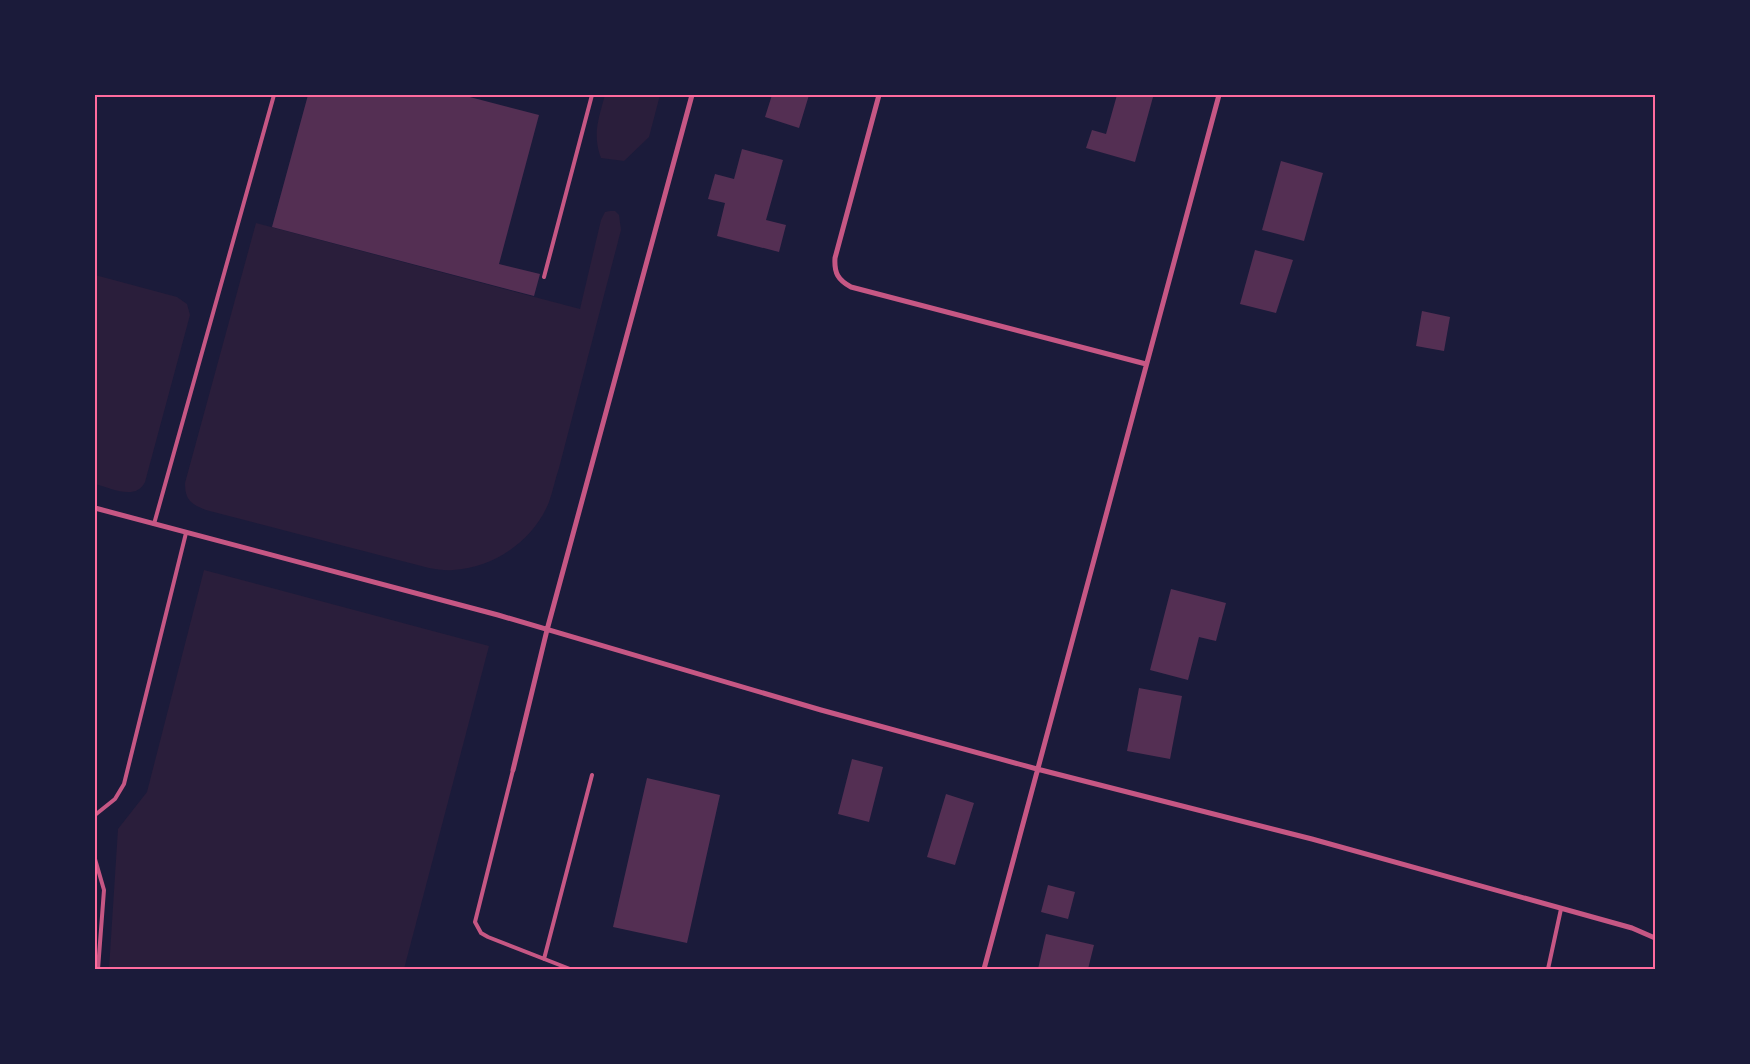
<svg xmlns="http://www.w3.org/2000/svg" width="1750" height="1064" viewBox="0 0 1750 1064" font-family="'PT Sans',sans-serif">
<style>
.green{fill:#2a1e3b}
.building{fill:#542f53}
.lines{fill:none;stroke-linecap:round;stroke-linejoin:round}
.service{stroke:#c65784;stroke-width:4}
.minor{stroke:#c65784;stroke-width:5}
.neatline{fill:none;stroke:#ff6b9d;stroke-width:2}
</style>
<rect width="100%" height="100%" fill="#1b1b3a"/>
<path class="green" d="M605,95H660L649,137L624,161L601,158C592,135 599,117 605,95Z
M610,211H615L619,215L621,230L559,468C555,479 553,491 549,502C534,540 494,568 453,570C445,571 437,569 429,568L206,510C191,504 185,500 185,483L256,223L580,309L601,220L605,212Z
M95,275L177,297L187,304L190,315L145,482C136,501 111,488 95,484Z
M204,570L489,646L404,969H109L118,829L147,792Z"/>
<path class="building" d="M308,95H462L539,115L499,264L540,274L534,296L272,227Z
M772,95H809L799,128L765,117Z
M1117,95L1153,97L1135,162L1086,148L1092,130L1106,134Z
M742,149L783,160L766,220L786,225L779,252L717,236L725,203L708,199L715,174L734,179Z
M1281,161L1323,173L1304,241L1262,230Z
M1255,250L1293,260L1276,313L1240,304Z
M1422,311L1450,317L1444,351L1416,346Z
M1171,589L1226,603L1216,641L1199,637L1188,680L1150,670Z
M1139,688L1182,696L1170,759L1127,751Z
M852,759L883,767L869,822L838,814Z
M647,778L720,795L687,943L613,927Z
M946,794L974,803L955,865L927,857Z
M1048,885L1075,892L1068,919L1041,912Z
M1046,934L1094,945L1088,969H1038Z"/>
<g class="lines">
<path class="service" d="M544,277L592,95
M154,524L274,95
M513,770L475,922L481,933L488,937L570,969
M95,815L115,799L124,784L186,533
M95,859L104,890L98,969
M544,959L592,775
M1548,969L1561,909"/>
<path class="minor" d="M879,95L835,258C834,273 838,280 851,287L1146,364
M95,508L498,615L821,710L1037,769L1312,839L1632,928L1655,938
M513,770L547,630L692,95
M984,969L1219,95"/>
</g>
<rect width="1750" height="1064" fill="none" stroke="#1b1b3a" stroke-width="192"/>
<rect x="96" y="96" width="1558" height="872" class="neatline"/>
</svg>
